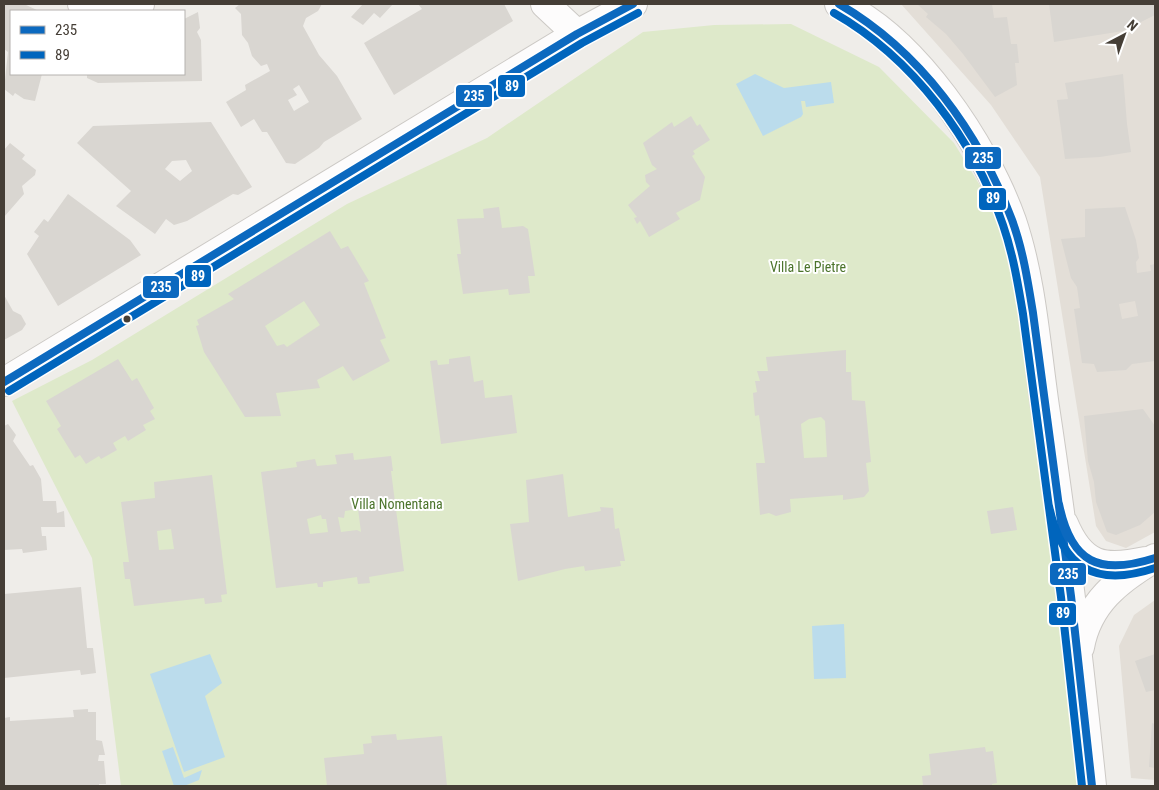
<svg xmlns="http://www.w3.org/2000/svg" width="1159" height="790" viewBox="0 0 1159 790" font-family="'Roboto Condensed',sans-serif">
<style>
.residential{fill:#e3ded7}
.green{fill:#dee9ca}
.water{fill:#bbdcec}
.building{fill:#d9d6d1;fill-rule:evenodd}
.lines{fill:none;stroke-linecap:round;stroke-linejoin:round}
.minor-casing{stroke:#ccc9c5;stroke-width:30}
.minor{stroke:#fdfcfc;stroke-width:28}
.bus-1-casing{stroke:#fff;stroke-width:11}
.bus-2-casing{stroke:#fff;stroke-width:11}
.bus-1{stroke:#0c69bf;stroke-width:8}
.bus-2{stroke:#0065bd;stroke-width:8}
.bus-dot{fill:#453e36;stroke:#fff;stroke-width:2}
.labels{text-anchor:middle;stroke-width:4;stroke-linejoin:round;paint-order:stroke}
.park-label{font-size:14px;fill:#4c742c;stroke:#fff}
.line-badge{stroke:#fff;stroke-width:2}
.badge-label{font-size:14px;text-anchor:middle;font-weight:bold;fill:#fff}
</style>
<rect width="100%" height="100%" fill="#efede9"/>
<path class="residential" d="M901,4H1155V532L1126,548L1106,541L1096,526L1040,177L991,105Z
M1155,600V780L1131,778L1119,646L1134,615Z"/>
<path class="green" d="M791,24L879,67L954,143L1011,236L1025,365L1074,697L1078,786H121L92,558L12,401L92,360L347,204L487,138L643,32L714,25Z"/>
<path class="water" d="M755,74L784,88L831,82L834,103L806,107L805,101H801L803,114L801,117L763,136L736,84Z
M844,624L846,678L814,679L812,626Z
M210,654L222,683L205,696L225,757L184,772L150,674Z
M173,747L184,778L202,770L199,780L184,786H174L162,751Z"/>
<path class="building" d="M4,4H24L39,11H11V74H42L35,101L24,99L15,93L13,96L4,89L8,52L4,49Z
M240,4H322L318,11L306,18L303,26L319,55L337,76L362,119L324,142L319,148L295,164L286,163L267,132H262L254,119L241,127L226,102L246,90L245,85L270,71L267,64L261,66L252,56L248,43L242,35L241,14L235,8ZM299,85L309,102L294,111L288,100L297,95L293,89Z
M363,4H393L380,18L374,13L363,25L351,17Z
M418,4H504L513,21L394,95L364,43L422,9Z
M917,4H992L994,18L1007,17L1011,44H1017L1019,63H1015L1017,85L995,97L963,54L946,34L926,17L928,14Z
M1049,4H1155V15L1123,31L1054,42Z
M198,12L200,28L197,32L201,40L202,81L98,83L87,78V74H184V19Z
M1123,74L1127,124L1131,152L1100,157L1065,159L1057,100L1068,99L1065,83Z
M691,116L697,126L700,124L710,140L693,151L695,154L692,156L705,177L700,200L676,213L680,219L649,237L640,221L637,224L634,218L637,217L628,205L650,186L646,182L645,175L657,169L652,165L643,143L672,122L674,127Z
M211,122L252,187L238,195L233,194L187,221L174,225L166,219L155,234L116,206L131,191L77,143L93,126ZM186,160L192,171L180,181L165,169L172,161Z
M10,143L25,155L22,159L36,170L35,175L22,186L24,194L4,217V150Z
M68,194L130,240L141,255L58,306L27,254L39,236L34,232L44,219L48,222Z
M499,207L502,228L523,226L528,229L535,276H528L530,293L509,295L508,289L463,294L457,254H461L457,219L484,218L483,209Z
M1125,207L1136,240L1139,258L1136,262L1137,273L1151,271L1150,265L1155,264V361L1132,364L1126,370L1097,372L1094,364L1082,363L1074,309L1080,308L1077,287L1071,278L1061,239L1085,237V209ZM1135,301L1138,316L1122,319L1119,304Z
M330,231L341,249L348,246L369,281L364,283L386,338L380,340L390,361L353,381L343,366L317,380L320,388L276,393L281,416L245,417L204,352L196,326L199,325L197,320L234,299L228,294ZM304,301L320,325L287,347L284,344L277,346L265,326Z
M4,295L13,311L21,315L26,324L22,330L4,340Z
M846,350V372H851L852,400L865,401L871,462L866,463L869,491L864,497L843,500V495L790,499L791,512L776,516L769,513L760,515L756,463H765L759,415L755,416L753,393L757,392L755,381H760L757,371H768L766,357ZM821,417L825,421L827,457L804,458L801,424L809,419Z
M470,356L474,382L483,380L485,398L512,395L517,433L441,444L430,361L437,360L438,365L449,364V359Z
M118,359L132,381L137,378L154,408L150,411L155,419L143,425L146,430L128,441L125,436L113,443L117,450L101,459L99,456L86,464L80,455L75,458L57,429L61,426L46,401Z
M1143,409L1155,426V512L1140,525L1116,535L1107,532L1096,502L1094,482L1088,461L1084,416Z
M8,424L16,435L13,441L30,466L33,465L41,479L43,501H56L57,513L64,511L65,527H41L42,536H46L47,550L23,553L22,549L4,550V426Z
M353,453L354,460L391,456L393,471H391L404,571L369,577L370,583L358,584L357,577L323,582V587H318L317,583L276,588L261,472L297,467L296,462L315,459L317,466L337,464L335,455ZM358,509L361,532L357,530L341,532L338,517L344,518L345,511ZM321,515L322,519H326L328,532L310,534L307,519Z
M563,474L568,517L601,511L600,507L613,508L615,529L619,528L625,561H620L621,566L585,571L584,566L565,569L518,581L510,524L529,522L526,480Z
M212,475L227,594L221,595L222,602L205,604L204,598L134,606L130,579H125L123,562H129L121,502L155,498L154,482ZM171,529L174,549L159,550L157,531Z
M1013,507L1017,530L991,534L987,511Z
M81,587L87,648H93L96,673L81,675L80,670L4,678V594Z
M1155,654V690L1146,692L1135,661Z
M88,709V712H96V740L102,741L105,755H99L98,761H104L106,784H99V786H4V718L10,717V721L74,717L73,710Z
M1152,723L1155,724V768L1149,767Z
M396,734L397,740L442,736L447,786H327L324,758L364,754L363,744L372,743L371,736Z
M985,747L986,752L993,751L997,783L992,784V786H923L922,776L931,775L929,754Z"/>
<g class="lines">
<defs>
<path id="minor" d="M82,4L115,6L140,4
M545,4L577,34
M839,4C914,38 985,145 1012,221C1032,280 1036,345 1045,407C1064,533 1079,659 1092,786
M4,382L577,34L633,4
M1064,524C1082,567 1104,570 1146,561
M1080,647C1088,603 1118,580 1155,558"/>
</defs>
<use href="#minor" class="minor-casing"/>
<use href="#minor" class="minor"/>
<defs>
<path id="bus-1" d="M839,4C920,51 979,132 1012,220C1023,250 1028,282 1033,313L1071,596L1092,786
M4,382L577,34L633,4
M1059,504C1071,563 1099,576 1155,558"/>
<path id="bus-2" d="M834,13C913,58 974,140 1003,225C1013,254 1018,284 1023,314L1061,597L1082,786
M9,391L582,43L638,13
M1049,506C1062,568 1095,588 1155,568"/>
</defs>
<use href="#bus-1" class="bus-1-casing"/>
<use href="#bus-2" class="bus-2-casing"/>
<use href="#bus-1" class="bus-1"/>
<use href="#bus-2" class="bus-2"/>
</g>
<circle class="bus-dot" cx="127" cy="319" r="4.5"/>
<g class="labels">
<g class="park-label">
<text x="808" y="272">Villa Le Pietre</text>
<text x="397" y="509">Villa Nomentana</text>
</g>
</g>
<g class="line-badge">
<rect x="497" y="74" width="29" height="24" rx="5" fill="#0065bd"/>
<rect x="455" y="84" width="38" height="24" rx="5" fill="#0c69bf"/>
<rect x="964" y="146" width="38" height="24" rx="5" fill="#0c69bf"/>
<rect x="978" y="187" width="29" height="24" rx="5" fill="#0065bd"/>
<rect x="184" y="264" width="28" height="24" rx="5" fill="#0065bd"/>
<rect x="142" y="275" width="38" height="24" rx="5" fill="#0c69bf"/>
<rect x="1049" y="562" width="38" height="24" rx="5" fill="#0c69bf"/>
<rect x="1048" y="602" width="29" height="24" rx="5" fill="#0065bd"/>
</g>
<g class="badge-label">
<text x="512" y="91">89</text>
<text x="474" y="101">235</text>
<text x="983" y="163">235</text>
<text x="993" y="203">89</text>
<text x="198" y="281">89</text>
<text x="161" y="292">235</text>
<text x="1068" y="579">235</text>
<text x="1063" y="618">89</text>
</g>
<rect width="1159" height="790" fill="none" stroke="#453e36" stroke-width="10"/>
<rect x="10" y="10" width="175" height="65" fill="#ffffff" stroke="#b5b2af"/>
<rect x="20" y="26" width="25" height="8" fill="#0c69bf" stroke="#b5b2af"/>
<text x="55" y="35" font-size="15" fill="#453e36">235</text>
<rect x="20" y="51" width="25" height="8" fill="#0065bd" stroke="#b5b2af"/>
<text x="55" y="60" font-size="15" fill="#453e36">89</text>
<g transform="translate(1124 35) rotate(41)" stroke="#ffffff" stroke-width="4" paint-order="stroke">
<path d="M0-4L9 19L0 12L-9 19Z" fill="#453e36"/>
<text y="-8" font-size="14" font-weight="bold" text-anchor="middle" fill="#453e36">N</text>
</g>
</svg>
